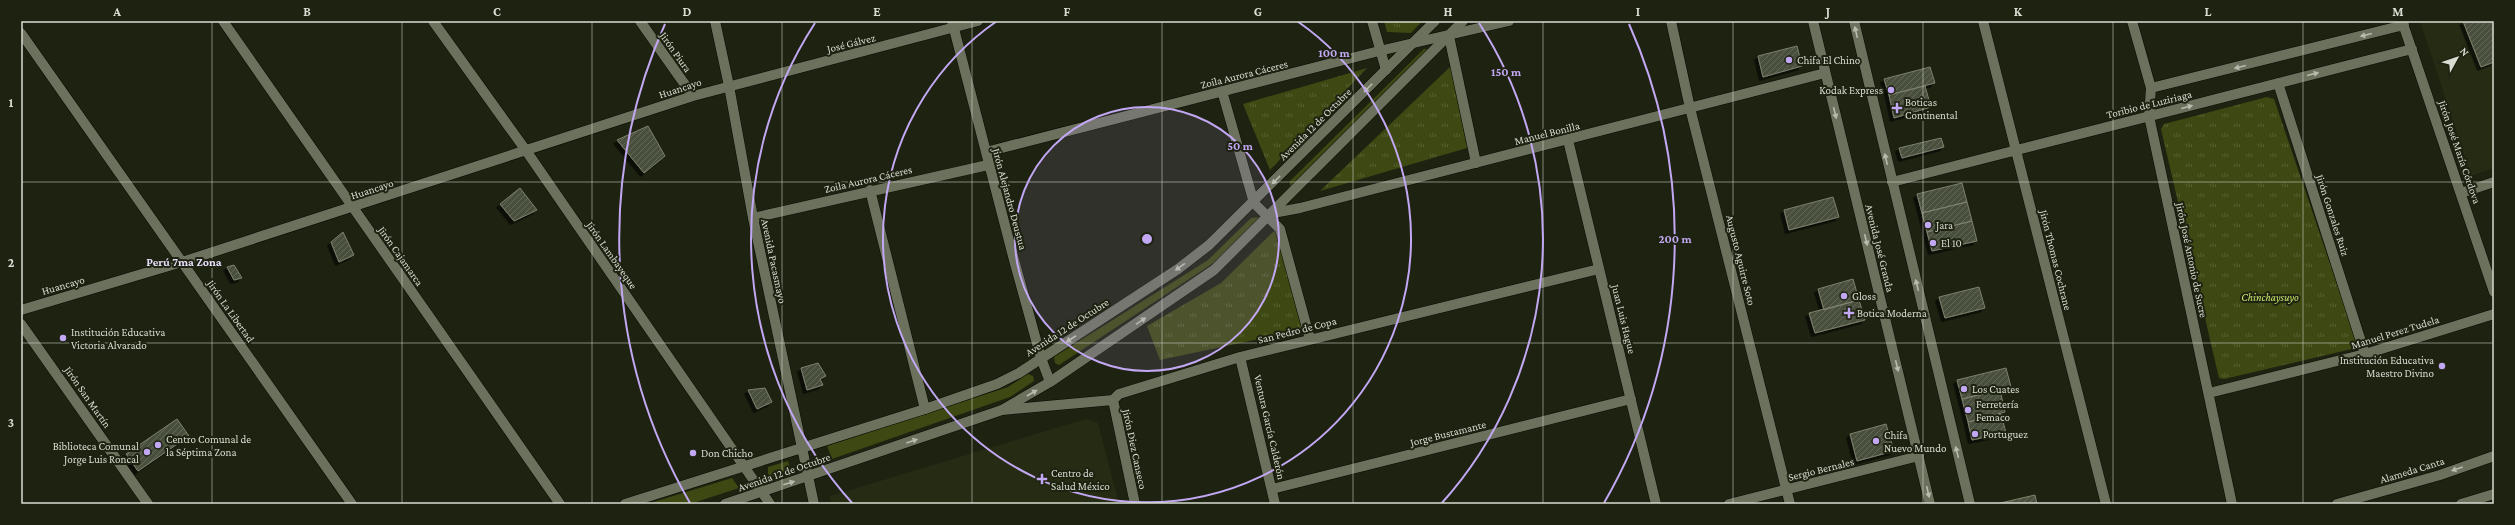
<svg xmlns="http://www.w3.org/2000/svg" width="2515" height="525" viewBox="0 0 2515 525" font-family="'Crimson Pro',serif">
<style>
.built{fill:#262c14}
.grass{fill:#3d4812}
.park{fill:url(#park-tufts)}
.building{fill:url(#building-hatch);stroke:#7c816d;filter:url(#shadow)}
.lines{fill:none;stroke-linecap:round;stroke-linejoin:round}
.street-casing{stroke:#080b01;stroke-width:11}
.secondary-casing{stroke:#080b01;stroke-width:11}
.street{stroke:#6c715e;stroke-width:10}
.secondary{stroke:#6c715e;stroke-width:10}
.oneway{fill:#b8bcae}
.grid{fill:none;stroke:#d9dcd1;stroke-width:1;stroke-opacity:0.55}
.ring{fill:none;stroke:#c2a8f3;stroke-width:2}
.poi-dot{fill:#c2a8f3;stroke:#1d2211;stroke-width:1.5}
.labels{text-anchor:middle;stroke-width:4;stroke-linejoin:round;paint-order:stroke}
.street-label{font-size:11px;fill:#d9dcd1;stroke:#1d2211}
.poi-label{font-size:11px;fill:#d9dcd1;stroke:#1d2211;text-anchor:start}
.park-label{font-size:11px;font-style:italic;fill:#cbe66b;stroke:#1d2211}
.neighbourhood-label{font-size:12px;font-weight:bold;fill:#e8dffc;stroke:#1d2211}
.centre{fill:#c2a8f3;stroke:#1d2211;stroke-width:2}
.ring-label{font-size:12px;text-anchor:middle;font-weight:bold;fill:#c2a8f3;stroke:#1d2211;stroke-width:4;stroke-linejoin:round;paint-order:stroke}
.neatline{fill:none;stroke:#d9dcd1;stroke-width:1.5}
.grid-label{font-size:13px;text-anchor:middle;font-weight:bold;fill:#d9dcd1}
</style>
<defs>
<pattern id="park-tufts" width="24" height="20" patternUnits="userSpaceOnUse"><rect width="24" height="20" fill="#3d4812"/><path d="M3 7l-1-3M5 7V3M7 7l1-3M15 17l-1-3M17 17v-4M19 17l1-3" fill="none" stroke="#586233"/></pattern>
<pattern id="building-hatch" width="6" height="6" patternUnits="userSpaceOnUse"><rect width="6" height="6" fill="#4a4f3c"/><path d="M-1 1l2-2M0 6l6-6M5 7l2-2" fill="none" stroke="#646857"/></pattern>
<filter id="shadow"><feDropShadow dx="-3.5" dy="3.5" stdDeviation="0" flood-color="#0009"/></filter>
</defs>
<rect width="100%" height="100%" fill="#1d2211"/>
<path class="built" d="M2420,21H2494V168L2471,176Z
M1086,419L1098,423L1119,504H831L830,496Z"/>
<path class="grass" d="M1424,49H1428L1294,187L1290,186V181Z
M1262,217L1218,260L1059,365L1055,363L1054,357L1208,260L1251,218Z
M1028,374L1033,376L1034,381L1010,397L832,459L827,446L1008,387Z
M788,461L791,471L770,478L768,474V467Z
M732,478L739,488L690,504H647Z"/>
<path class="park" d="M1384,21H1422L1411,33L1387,32Z
M1451,66L1467,148L1320,191Z
M1367,68L1270,170L1243,104Z
M2267,97L2274,99L2357,343L2356,348L2224,379L2219,378L2161,129L2164,124Z
M1275,230L1280,232L1302,330L1160,360L1147,326L1221,283Z"/>
<path class="building" d="M2463,21H2494V62L2481,67Z
M1797,46L1802,66L1763,77L1758,56Z
M1930,67L1935,83L1889,95L1884,79Z
M1925,86L1931,107L1894,118L1889,95Z
M648,126L665,156L644,173L617,140Z
M1941,138L1944,147L1902,158L1899,148Z
M1962,183L1967,202L1922,213L1917,194Z
M520,188L537,210L514,221L500,204Z
M1833,197L1839,217L1789,230L1784,210Z
M1967,202L1972,221L1927,232L1922,213Z
M1972,221L1977,241L1932,251L1927,232Z
M343,232L354,255L339,262L331,242Z
M234,265L242,278L234,280L227,267Z
M1853,279L1859,300L1824,310L1818,289Z
M1979,287L1985,308L1945,318L1939,297Z
M1859,300L1865,320L1815,333L1809,313Z
M818,363L826,376L820,379L823,385L807,390L801,368Z
M2006,368L2011,387L1962,399L1957,380Z
M765,388L772,402L757,409L748,390Z
M2000,390L2005,412L1968,422L1962,399Z
M2001,414L2006,433L1972,440L1968,422Z
M177,419L189,436L138,471L126,454Z
M1886,424L1894,451L1857,461L1850,434Z
M2035,495L2037,504H1996Z"/>
<g class="lines">
<defs>
<path id="street" d="M223,21L560,504
M433,21L527,152L770,504
M640,21L693,96
M952,21L1014,260L1041,358L1050,382
M1372,21L1386,70
M1671,21L1690,108L1790,504
M1983,21L2106,504
M2132,21L2151,88L2149,116L2232,504
M2402,21L2494,292
M21,33L352,504
M1449,36L1476,163
M2278,83L2365,354
M2151,88L2404,25
M1222,91L1254,203L1280,229L1310,339
M1568,140L1656,504
M986,152L1379,51L1509,21
M1892,182L2412,49
M870,190L925,409
M2461,193L2494,182
M1273,213L1300,208L1825,73
M753,218L988,165
M21,310L182,262L693,96L978,21
M21,324L148,504
M1240,357L1275,504
M2209,393L2365,354L2494,314
M1113,400L1135,504
M1002,410L1113,400L1119,394L1240,357L1599,269
M1272,489L1631,399
M1729,504L1919,456
M2337,504L2440,475L2494,456
M2461,504L2494,494"/>
<path id="secondary" d="M715,21L729,86L753,218L814,504
M1813,21L1930,504
M1854,21L1970,504
M625,504L925,409L997,384L1019,373L1178,269L1209,245L1435,21
M725,504L1002,410L1050,382L1214,270L1463,21"/>
</defs>
<use href="#street" class="street-casing"/>
<use href="#secondary" class="secondary-casing"/>
<use href="#street" class="street"/>
<use href="#secondary" class="secondary"/>
</g>
<defs><path id="oneway-solid" d="M-6-.8H1V-3.2L6.5 0L1 3.2V.8H-6Z"/></defs>
<g class="oneway">
<use href="#oneway-solid" transform="translate(1856 32) rotate(-103)"/>
<use href="#oneway-solid" transform="translate(2366 35) rotate(166)"/>
<use href="#oneway-solid" transform="translate(2240 67) rotate(166)"/>
<use href="#oneway-solid" transform="translate(2313 74) rotate(-14)"/>
<use href="#oneway-solid" transform="translate(1368 88) rotate(135)"/>
<use href="#oneway-solid" transform="translate(2187 107) rotate(-15)"/>
<use href="#oneway-solid" transform="translate(1835 113) rotate(76)"/>
<use href="#oneway-solid" transform="translate(1886 159) rotate(-103)"/>
<use href="#oneway-solid" transform="translate(1276 180) rotate(135)"/>
<use href="#oneway-solid" transform="translate(1866 240) rotate(76)"/>
<use href="#oneway-solid" transform="translate(1180 267) rotate(144)"/>
<use href="#oneway-solid" transform="translate(1917 285) rotate(-104)"/>
<use href="#oneway-solid" transform="translate(1141 321) rotate(-34)"/>
<use href="#oneway-solid" transform="translate(1071 339) rotate(147)"/>
<use href="#oneway-solid" transform="translate(1897 366) rotate(76)"/>
<use href="#oneway-solid" transform="translate(1032 393) rotate(-30)"/>
<use href="#oneway-solid" transform="translate(912 441) rotate(-19)"/>
<use href="#oneway-solid" transform="translate(1957 452) rotate(-104)"/>
<use href="#oneway-solid" transform="translate(2457 469) rotate(161)"/>
<use href="#oneway-solid" transform="translate(789 483) rotate(-18)"/>
<use href="#oneway-solid" transform="translate(1928 492) rotate(77)"/>
</g>
<path class="grid" d="M212,21V504M402,21V504M592,21V504M782,21V504M972,21V504M1162,21V504M1353,21V504M1543,21V504M1733,21V504M1923,21V504M2113,21V504M2303,21V504M21,182H2494M21,343H2494"/>
<circle cx="1147" cy="239" r="132" fill="#c2a8f3" fill-opacity=".12"/>
<g class="ring">
<circle cx="1147" cy="239" r="132"/>
<path d="M1297 21A264 264 0 1 1 997 21"/>
<path d="M853 504A396 396 0 0 1 815 23M1479 23A396 396 0 0 1 1441 504"/>
<path d="M690 503A528 528 0 0 1 665 24M1629 24A528 528 0 0 1 1604 503"/>
</g>
<g class="poi-dot">
<circle cx="1789" cy="60" r="4"/>
<circle cx="1891" cy="90" r="4"/>
<path d="M1895 102h4v4h4v4h-4v4h-4v-4h-4v-4h4z"/>
<circle cx="1928" cy="225" r="4"/>
<circle cx="1933" cy="243" r="4"/>
<circle cx="1844" cy="296" r="4"/>
<path d="M1847 307h4v4h4v4h-4v4h-4v-4h-4v-4h4z"/>
<circle cx="63" cy="338" r="4"/>
<circle cx="2442" cy="366" r="4"/>
<circle cx="1964" cy="389" r="4"/>
<circle cx="1968" cy="410" r="4"/>
<circle cx="1975" cy="434" r="4"/>
<circle cx="1876" cy="441" r="4"/>
<circle cx="158" cy="445" r="4"/>
<circle cx="147" cy="452" r="4"/>
<circle cx="693" cy="453" r="4"/>
<path d="M1040 473h4v4h4v4h-4v4h-4v-4h-4v-4h4z"/>
</g>
<g class="labels">
<g class="street-label">
<text transform="translate(851 43) rotate(-14)" y="4">José Gálvez</text>
<text transform="translate(676 52) rotate(55)" y="4">Jirón Piura</text>
<text transform="translate(1244 74) rotate(-14)" y="4">Zoila Aurora Cáceres</text>
<text transform="translate(680 88) rotate(-18)" y="4">Huancayo</text>
<text transform="translate(2149 104) rotate(-14)" y="4">Toribio de Luziriaga</text>
<text transform="translate(1315 124) rotate(-45)" y="4">Avenida 12 de Octubre</text>
<text transform="translate(1547 133) rotate(-14)" y="4">Manuel Bonilla</text>
<text transform="translate(2460 152) rotate(71)" y="4">Jirón José María Córdova</text>
<text transform="translate(868 179) rotate(-13)" y="4">Zoila Aurora Cáceres</text>
<text transform="translate(372 189) rotate(-18)" y="4">Huancayo</text>
<text transform="translate(1010 199) rotate(75)" y="4">Jirón Alejandro Deustua</text>
<text transform="translate(2333 215) rotate(72)" y="4">Jirón Gonzales Ruiz</text>
<text transform="translate(1880 248) rotate(76)" y="4">Avenida José Granda</text>
<text transform="translate(612 255) rotate(55)" y="4">Jirón Lambayeque</text>
<text transform="translate(401 256) rotate(55)" y="4">Jirón Cajamarca</text>
<text transform="translate(1741 260) rotate(76)" y="4">Augusto Aguirre Soto</text>
<text transform="translate(2056 260) rotate(76)" y="4">Jirón Thomas Cochrane</text>
<text transform="translate(2192 260) rotate(78)" y="4">Jirón José Antonio de Sucre</text>
<text transform="translate(774 261) rotate(78)" y="4">Avenida Pacasmayo</text>
<text transform="translate(63 285) rotate(-16)" y="4">Huancayo</text>
<text transform="translate(231 311) rotate(55)" y="4">Jirón La Libertad</text>
<text transform="translate(1624 319) rotate(76)" y="4">Juan Luis Hague</text>
<text transform="translate(1067 327) rotate(-33)" y="4">Avenida 12 de Octubre</text>
<text transform="translate(1297 330) rotate(-14)" y="4">San Pedro de Copa</text>
<text transform="translate(2395 332) rotate(-17)" y="4">Manuel Perez Tudela</text>
<text transform="translate(88 397) rotate(55)" y="4">Jirón San Martín</text>
<text transform="translate(1270 427) rotate(77)" y="4">Ventura García Calderón</text>
<text transform="translate(1448 433) rotate(-14)" y="4">Jorge Bustamante</text>
<text transform="translate(1135 449) rotate(78)" y="4">Jirón Diez Canseco</text>
<text transform="translate(1821 469) rotate(-14)" y="4">Sergio Bernales</text>
<text transform="translate(2412 470) rotate(-17)" y="4">Alameda Canta</text>
<text transform="translate(784 472) rotate(-19)" y="4">Avenida 12 de Octubre</text>
</g>
<g class="poi-label">
<text x="1797" y="64">Chifa El Chino</text>
<text x="1883" y="94" text-anchor="end">Kodak Express</text>
<text x="1905" y="106">Boticas<tspan x="1905" dy="13">Continental</tspan></text>
<text x="1936" y="229">Jara</text>
<text x="1941" y="247">El 10</text>
<text x="1852" y="300">Gloss</text>
<text x="1857" y="317">Botica Moderna</text>
<text x="71" y="336">Institución Educativa<tspan x="71" dy="13">Victoria Alvarado</tspan></text>
<text x="2434" y="364" text-anchor="end">Institución Educativa<tspan x="2434" dy="13">Maestro Divino</tspan></text>
<text x="1972" y="393">Los Cuates</text>
<text x="1976" y="408">Ferretería<tspan x="1976" dy="13">Femaco</tspan></text>
<text x="1983" y="438">Portuguez</text>
<text x="1884" y="439">Chifa<tspan x="1884" dy="13">Nuevo Mundo</tspan></text>
<text x="166" y="443">Centro Comunal de<tspan x="166" dy="13">la Séptima Zona</tspan></text>
<text x="139" y="450" text-anchor="end">Biblioteca Comunal<tspan x="139" dy="13">Jorge Luis Roncal</tspan></text>
<text x="701" y="457">Don Chicho</text>
<text x="1051" y="477">Centro de<tspan x="1051" dy="13">Salud México</tspan></text>
</g>
<g class="park-label">
<text x="2270" y="301">Chinchaysuyo</text>
</g>
<g class="neighbourhood-label">
<text x="184" y="266">Perú 7ma Zona</text>
</g>
</g>
<circle cx="1147" cy="239" r="6" class="centre"/>
<g class="ring-label">
<text x="1334" y="57">100 m</text>
<text x="1506" y="76">150 m</text>
<text x="1240" y="150">50 m</text>
<text x="1675" y="243">200 m</text>
</g>
<rect width="2515" height="525" fill="none" stroke="#1d2211" stroke-width="44"/>
<g transform="translate(2457 58) rotate(50)" stroke="#1d2211" stroke-width="3" paint-order="stroke">
<path d="M0-3L7 15L0 10L-7 15Z" fill="#d9dcd1"/>
<text y="-6" font-size="11" font-weight="bold" text-anchor="middle" fill="#d9dcd1">N</text>
</g>
<rect x="22" y="22" width="2471" height="481" class="neatline"/>
<g class="grid-label">
<text x="117" y="16">A</text>
<text x="307" y="16">B</text>
<text x="497" y="16">C</text>
<text x="687" y="16">D</text>
<text x="877" y="16">E</text>
<text x="1067" y="16">F</text>
<text x="1258" y="16">G</text>
<text x="1448" y="16">H</text>
<text x="1638" y="16">I</text>
<text x="1828" y="16">J</text>
<text x="2018" y="16">K</text>
<text x="2208" y="16">L</text>
<text x="2398" y="16">M</text>
<text x="11" y="107">1</text>
<text x="11" y="267">2</text>
<text x="11" y="427">3</text>
</g>
</svg>
